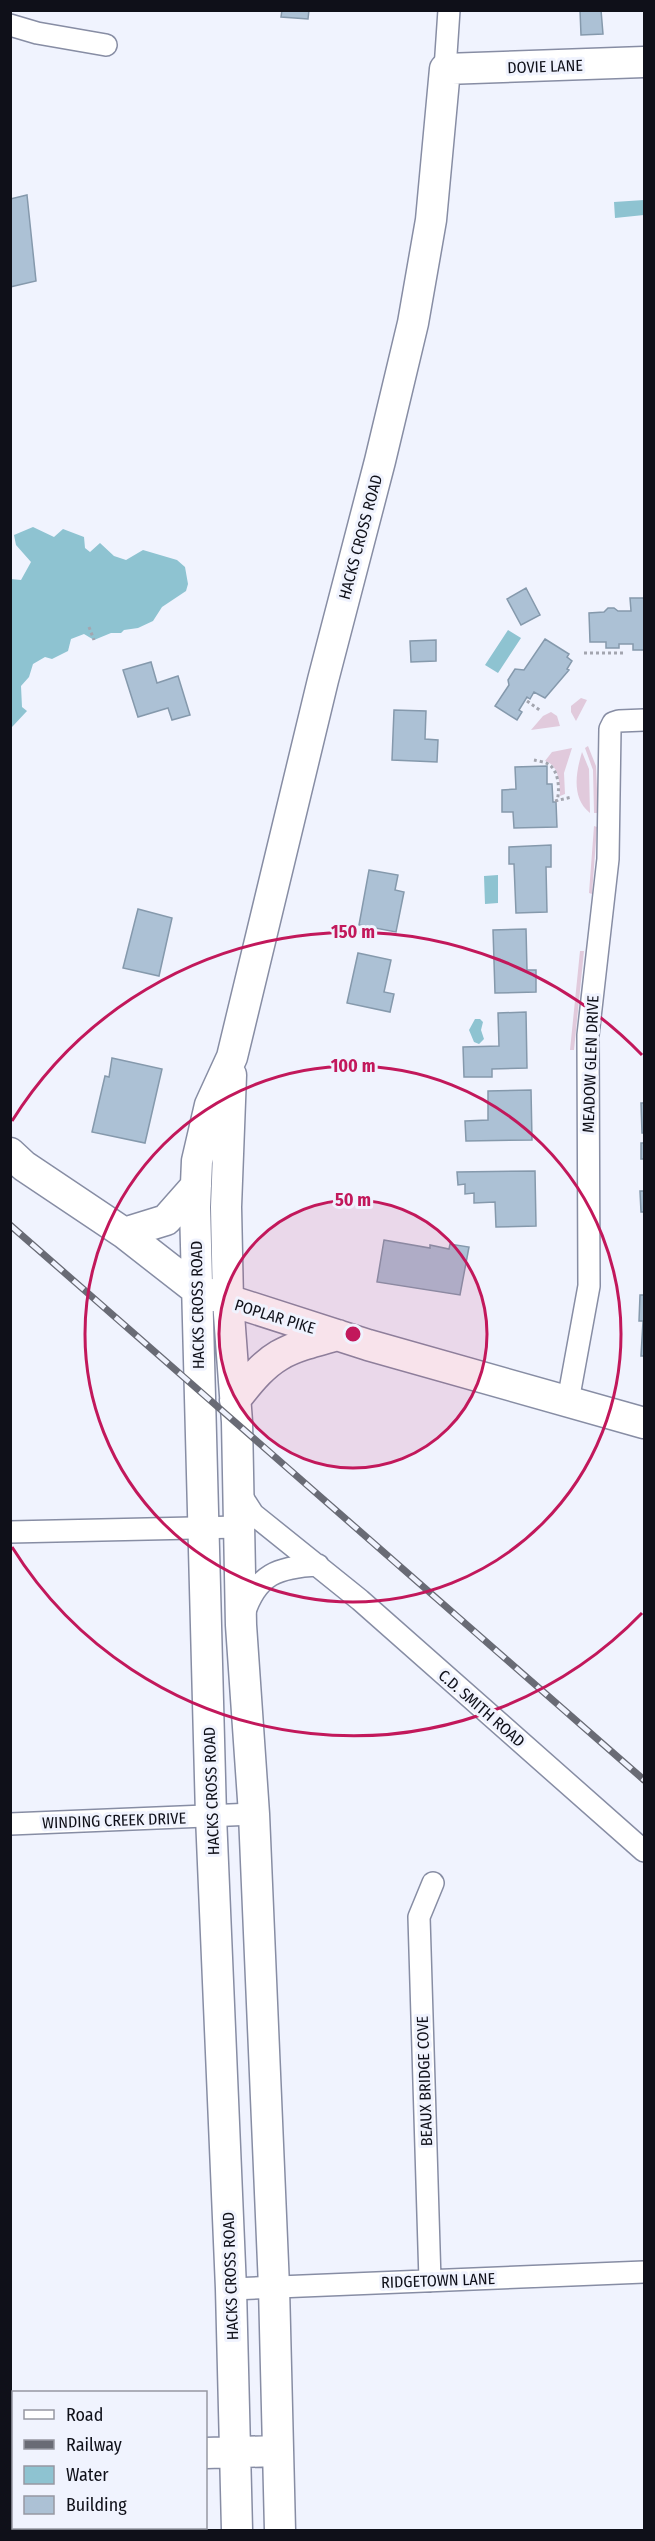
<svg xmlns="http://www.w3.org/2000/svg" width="655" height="2541" viewBox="0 0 655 2541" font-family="'Fira Sans Condensed',sans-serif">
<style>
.green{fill:#e1cadc}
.water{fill:#8ec3d1}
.building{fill:#acc1d5;stroke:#8599ac;stroke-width:1.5}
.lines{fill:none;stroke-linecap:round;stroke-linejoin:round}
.street-casing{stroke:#878da4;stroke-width:24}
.secondary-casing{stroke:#878da4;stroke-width:33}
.path{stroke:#a3a5af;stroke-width:3;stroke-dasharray:3 3;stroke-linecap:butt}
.street{stroke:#fff;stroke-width:21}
.secondary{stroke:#fff;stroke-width:30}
.rail-casing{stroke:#696b75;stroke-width:7}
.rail{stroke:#f0f3fe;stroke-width:4.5;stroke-dasharray:14;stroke-linecap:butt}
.ring{fill:none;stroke:#c2185b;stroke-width:3}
.labels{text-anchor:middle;stroke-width:6;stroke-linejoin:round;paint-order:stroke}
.street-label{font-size:16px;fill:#0f1019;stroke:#f0f3fe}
.centre{fill:#c2185b;stroke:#f0f3fe;stroke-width:3}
.ring-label{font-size:18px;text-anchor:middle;font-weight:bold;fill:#c2185b;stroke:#f0f3fe;stroke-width:6;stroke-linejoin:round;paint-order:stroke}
</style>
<rect width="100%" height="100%" fill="#f0f3fe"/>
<path class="green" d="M581,698L587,700L576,721L571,712V706Z
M551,712L557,716L560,726L531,730L543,716Z
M588,746L596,766L598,813H594L593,770L585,748Z
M572,748L564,773L565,794L560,796C560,783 559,765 545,761L552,752Z
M582,752L589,769L590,813C571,798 576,772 582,752Z
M594,826L597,827L592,894L589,893Z
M580,951H584L574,1050H570Z"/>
<path class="water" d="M644,200V215L615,218L614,202Z
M33,527L54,537L63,529L84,537L85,548L90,552L100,543L114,556L126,560L143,550L177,560L185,567L188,584L186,591L162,607L153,621L138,628L124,630L121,633H111L94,640L84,634L71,639L68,651L52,659L45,657L33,664L29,677L21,686L22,707L27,711L12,727L11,579L21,580L31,562L16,545L14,535Z
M508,630L521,638L498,673L485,665Z
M498,875V903L485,904L484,876Z
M475,1019H480L483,1022L481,1030L484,1039L479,1044L474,1042L469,1030Z"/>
<path class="building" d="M282,10H309L308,19L281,17Z
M580,10H601L603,34L581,35Z
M27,195L36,281L10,287V199Z
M526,588L540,615L521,625L507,599Z
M630,598H644V650H633V644H619V648H606V642H590L589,613L604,612L608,608H614L618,611H631Z
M545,639L569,654L567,657L572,661L567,669L569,670L545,698L534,692L530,699L527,697L519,710L522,712L517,720L495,706L509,685L508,680L515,669L524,670Z
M436,640V661L411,662L410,641Z
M151,662L157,683L178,676L190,715L172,720L168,708L138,717L123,670Z
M394,710L426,711L425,739L438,740L437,762L392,760Z
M547,766V784H552L553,802H556L557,827L514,828L513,812H502V790L516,789L515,767Z
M551,845V867H546L547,912L516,913L514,864H509V847Z
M369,870L398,875L395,890L404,892L396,932L359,925Z
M138,909L172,918L159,976L123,968Z
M526,929L527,970H536V992L495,993L493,930Z
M358,953L391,960L384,992L394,994L390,1012L347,1003Z
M526,1012L527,1068L492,1069V1077H464L463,1047L499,1046L498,1013Z
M112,1058L162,1069L145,1143L92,1132L105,1076L109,1077Z
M531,1090L532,1140L466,1141L465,1121L488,1120V1091Z
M641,1103H644V1133H642Z
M641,1143H644V1159H641Z
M535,1171L536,1226L496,1227L495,1202L474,1203V1193L465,1194V1184L458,1185L457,1172Z
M640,1191H644V1212H641Z
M384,1240L430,1248V1245L449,1249L450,1244L469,1247L460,1295L377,1282Z
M640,1295H644V1356H641L643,1321H639Z"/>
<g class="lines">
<defs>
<path id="street" d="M10,25L37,33L106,45
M445,69L449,10
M568,1401L589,1286L588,1035L608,859L610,729L613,723L619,721L644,720
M239,1492L253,1514L360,1600L644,1851
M10,1532L239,1527
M244,1614C257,1574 278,1567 318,1565
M10,1824L254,1814
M430,2281L419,1917L433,1883
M231,2289L644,2272"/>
<path id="secondary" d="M231,1075L226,1207L228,1301L237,1422L241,1625L254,1814L274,2287L280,2530
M10,1153L24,1166L124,1233L197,1290L368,1345L644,1423
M124,1233L166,1220L196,1186
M235,1400C271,1353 282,1350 338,1335
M206,2453L278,2451
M10,2457H14
M237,2530L231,2289L211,1816L195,1207L197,1161L210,1105L232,1057L323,680L380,461L413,323L431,220L445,69L644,62"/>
</defs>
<use href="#street" class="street-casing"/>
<use href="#secondary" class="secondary-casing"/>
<path class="path" d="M89,627L94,640
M584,653H623
M527,701L541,711
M534,760C538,761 545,762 548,764C559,770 560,790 557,801
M555,801L572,797"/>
<use href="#street" class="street"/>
<use href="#secondary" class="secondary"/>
<defs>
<path id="rail" d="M10,1225L644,1780"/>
</defs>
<use href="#rail" class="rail-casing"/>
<use href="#rail" class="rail"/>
</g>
<circle cx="353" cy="1334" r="134" fill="#c2185b" fill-opacity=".12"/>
<g class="ring">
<circle cx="353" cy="1334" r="134"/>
<circle cx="353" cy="1334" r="268"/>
<path d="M642 1613A402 402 0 0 1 12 1547M12 1121A402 402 0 0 1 642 1055"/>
</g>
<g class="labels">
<g class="street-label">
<text transform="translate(545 66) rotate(-2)" y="6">DOVIE LANE</text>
<text transform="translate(360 537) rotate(-75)" y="6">HACKS CROSS ROAD</text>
<text transform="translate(590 1064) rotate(-88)" y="6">MEADOW GLEN DRIVE</text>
<text transform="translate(197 1305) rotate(-91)" y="6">HACKS CROSS ROAD</text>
<text transform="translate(275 1316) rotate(17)" y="6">POPLAR PIKE</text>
<text transform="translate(482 1708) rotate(41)" y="6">C.D. SMITH ROAD</text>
<text transform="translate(211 1791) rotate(-92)" y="6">HACKS CROSS ROAD</text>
<text transform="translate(114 1820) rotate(-2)" y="6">WINDING CREEK DRIVE</text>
<text transform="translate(424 2081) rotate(-92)" y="6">BEAUX BRIDGE COVE</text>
<text transform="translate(230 2276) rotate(-92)" y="6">HACKS CROSS ROAD</text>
<text transform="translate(438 2280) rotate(-2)" y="6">RIDGETOWN LANE</text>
</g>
</g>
<circle cx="353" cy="1334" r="9" class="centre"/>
<g class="ring-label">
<text x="353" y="938">150 m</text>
<text x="353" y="1072">100 m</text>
<text x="353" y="1206">50 m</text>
</g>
<rect width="655" height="2541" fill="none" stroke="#0f1019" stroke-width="24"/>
<rect x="12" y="2391" width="195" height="138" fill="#f0f3fe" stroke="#9698a2" stroke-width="1.5"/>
<rect x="24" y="2410" width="30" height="9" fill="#ffffff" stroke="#9698a2" stroke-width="1.5"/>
<text x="66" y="2421" font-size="18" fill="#0f1019">Road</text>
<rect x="24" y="2440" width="30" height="9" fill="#696b75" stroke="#9698a2" stroke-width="1.5"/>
<text x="66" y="2451" font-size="18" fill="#0f1019">Railway</text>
<rect x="24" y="2466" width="30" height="18" fill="#8ec3d1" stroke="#9698a2" stroke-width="1.5"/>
<text x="66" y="2481" font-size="18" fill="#0f1019">Water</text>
<rect x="24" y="2496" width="30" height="18" fill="#acc1d5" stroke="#9698a2" stroke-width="1.5"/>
<text x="66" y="2511" font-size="18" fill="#0f1019">Building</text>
</svg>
